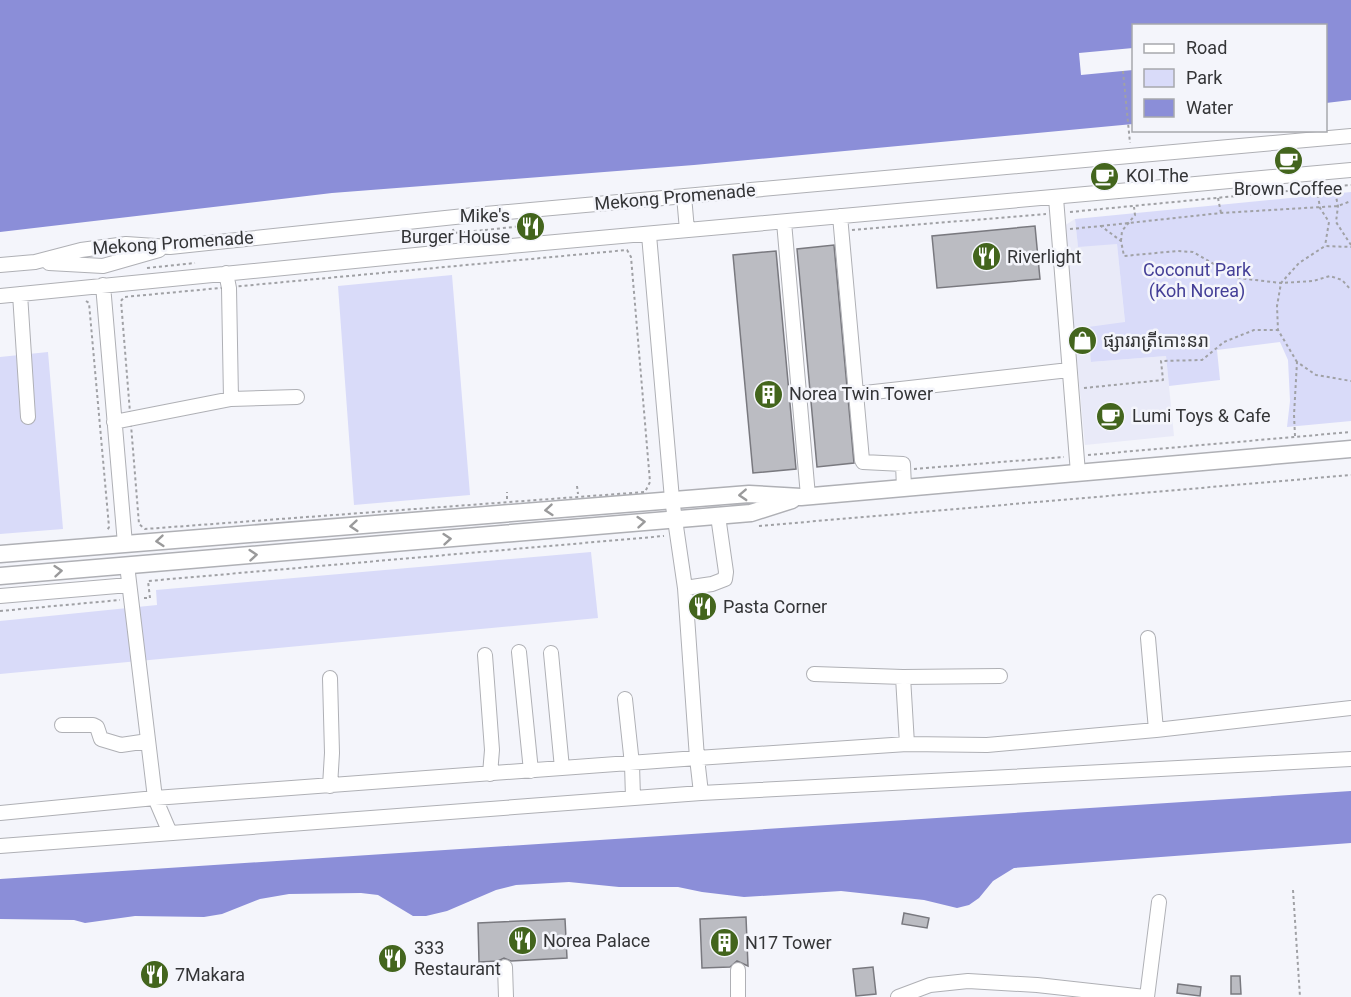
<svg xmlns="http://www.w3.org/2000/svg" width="1351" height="997" viewBox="0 0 1351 997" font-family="Roboto,'Noto Sans Khmer',sans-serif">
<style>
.built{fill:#e9eaf8}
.green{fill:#d9dbf9}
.water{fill:#8b8ed8}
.pier{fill:#f4f5fb}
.building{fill:#bbbcc2;stroke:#79797f;stroke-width:1.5}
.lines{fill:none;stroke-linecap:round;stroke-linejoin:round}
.minor-casing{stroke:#afb0b5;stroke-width:16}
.major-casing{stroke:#afb0b5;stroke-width:19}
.path{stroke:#a0a1a5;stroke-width:2;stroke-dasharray:3 3;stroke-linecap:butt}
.minor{stroke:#fff;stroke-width:14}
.major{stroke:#fff;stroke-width:16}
.oneway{stroke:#9a9a9b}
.labels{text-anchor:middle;stroke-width:5;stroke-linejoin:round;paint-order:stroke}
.poi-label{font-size:18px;fill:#343537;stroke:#f4f5fb;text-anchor:start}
.street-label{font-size:18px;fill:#343537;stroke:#f4f5fb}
.park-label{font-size:18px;fill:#443f97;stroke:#f4f5fb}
</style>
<rect width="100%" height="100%" fill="#f4f5fb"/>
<path class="built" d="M1075,219L1078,246L1117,243L1125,323L1091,362L1166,356L1174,436L1085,445L1064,226Z"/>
<path class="green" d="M1351,192V421L1287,427L1290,401L1288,360L1280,342L1217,350L1220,380L1169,386L1166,356L1091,362L1088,327L1125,322L1117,244L1078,247L1075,219Z
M452,275L470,495L354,505L338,286Z
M48,352L63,529L0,534V357Z
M591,552L598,618L0,674V621L157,605L156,590Z"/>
<path class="water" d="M0,0H1351V100L1326,103V26H1134L1133,124L694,165L332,193L0,232Z
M1351,791V843L1014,868L993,881L979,898L969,905L957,908L924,900L841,891L744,897L702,892L678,887H619L569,882L516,885L496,890L447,911L426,916H413L378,895L361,893L289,894L260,899L222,914L204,917L135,916L85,923L74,920L0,919V879Z"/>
<path class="pier" d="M1133,48V70L1081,75L1079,53Z"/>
<path class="building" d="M1035,226L1040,279L937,288L932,236Z
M834,245L854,463L817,467L797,249Z
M776,251L796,469L753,473L733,255Z
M904,913L929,918L927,928L902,924Z
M746,917L748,966L737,961L730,967L702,968L700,919Z
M565,919L567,958L511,961L504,958L498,961L479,962L478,923Z
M873,967L876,994L856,996L853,969Z
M1231,976H1240L1241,994H1231Z
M1178,984L1201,987L1200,996L1177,993Z"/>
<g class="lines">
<defs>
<path id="minor" d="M684,196L687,230
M1056,198L1078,473
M840,216L862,460L863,462L903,464L904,488
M784,222L808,496
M649,235L672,499L685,588L697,758L701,793
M49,263L103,266L159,250
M0,265L35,262L81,250L126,244L170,247L474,215L1351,136
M226,273L229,288L231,399
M103,285L125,544
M20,294L28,417
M0,296L456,251L1351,170
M856,394L1069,370
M114,422L231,399L297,397
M127,565L155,798L170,833
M685,588L712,584L725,579L726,572L718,516
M0,596L129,585
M1148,638L1156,730
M519,652L531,771
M551,653L562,768
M485,655L492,750L490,774
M814,674L903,677L907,744
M903,677L1000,676
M330,678L332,753L330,786
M625,699L632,764L633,798
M62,725H93L97,727L101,739L121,745L148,741
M0,813L155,798L697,758L907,744L987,745L1156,730L1351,708
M0,846L701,793L1351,759
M505,967L506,997
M738,970V997
M898,997L930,985L968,981L1037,985L1145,997
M1147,997L1159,902"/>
<path id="major" d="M0,554L749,494L801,497L1351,449
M0,576L751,513L792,500"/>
</defs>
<use href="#minor" class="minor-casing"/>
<use href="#major" class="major-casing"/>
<path class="path" d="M1123,71L1130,143
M1334,187L1338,206L1336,222L1351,245
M1317,189L1320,208L1329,222L1325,246
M1218,198L1221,213
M1070,212L1351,185
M1101,226L1221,213L1338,206L1351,201
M453,229L454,233L485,230L486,236
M1070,229L1101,226L1121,241L1124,256L1177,251L1193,252L1238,278L1281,283L1313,281L1330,276L1342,280L1351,290
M485,230L523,226L521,223
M852,230L1046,214
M1121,241L1122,231L1135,215L1134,207
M627,250L631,257L650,482L645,492L145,529L139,524L121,301L124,297Z
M147,268L195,263
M86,301L89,303L109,527L107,531
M1297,362L1278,330L1277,306L1281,283L1299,263L1325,246L1351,247
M1084,388L1163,380L1161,361L1202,360L1224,342L1254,330H1278
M1295,436L1294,415L1297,362L1316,375L1351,381
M1088,455L1351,432
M914,469L1064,457
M577,486L578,494
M507,499V492
M759,526L1351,475
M144,598H150L148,581L664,536
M0,611L120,600
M1293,890L1300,997"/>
<use href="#minor" class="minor"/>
<use href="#major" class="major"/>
</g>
<defs><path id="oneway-chevron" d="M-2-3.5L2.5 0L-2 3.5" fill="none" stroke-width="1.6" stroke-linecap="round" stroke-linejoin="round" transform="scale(1.5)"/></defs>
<g class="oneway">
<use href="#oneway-chevron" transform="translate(743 495) rotate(177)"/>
<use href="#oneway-chevron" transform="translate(549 510) rotate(175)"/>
<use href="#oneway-chevron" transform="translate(641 522) rotate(-5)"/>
<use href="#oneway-chevron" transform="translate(354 526) rotate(175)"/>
<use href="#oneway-chevron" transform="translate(447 539) rotate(-5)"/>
<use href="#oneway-chevron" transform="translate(160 541) rotate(175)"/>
<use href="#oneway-chevron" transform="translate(253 555) rotate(-5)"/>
<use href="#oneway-chevron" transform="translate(58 571) rotate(-5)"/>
</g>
<defs>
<symbol id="cafe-disc" viewBox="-11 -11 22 22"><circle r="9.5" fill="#43651d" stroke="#f4f5fb"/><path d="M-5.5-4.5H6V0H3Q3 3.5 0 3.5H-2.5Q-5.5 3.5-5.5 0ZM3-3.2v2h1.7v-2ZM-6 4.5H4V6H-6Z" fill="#fff"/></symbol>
<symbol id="restaurant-disc" viewBox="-11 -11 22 22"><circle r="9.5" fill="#43651d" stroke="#f4f5fb"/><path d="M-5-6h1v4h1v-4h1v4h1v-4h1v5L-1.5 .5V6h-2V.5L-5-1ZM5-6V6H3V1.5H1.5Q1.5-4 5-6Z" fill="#fff"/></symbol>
<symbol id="shop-disc" viewBox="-11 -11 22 22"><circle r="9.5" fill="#43651d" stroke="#f4f5fb"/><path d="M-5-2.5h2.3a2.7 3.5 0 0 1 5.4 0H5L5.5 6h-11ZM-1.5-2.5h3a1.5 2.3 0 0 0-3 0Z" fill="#fff"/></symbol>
<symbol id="building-disc" viewBox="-11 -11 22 22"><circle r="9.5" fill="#43651d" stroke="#f4f5fb"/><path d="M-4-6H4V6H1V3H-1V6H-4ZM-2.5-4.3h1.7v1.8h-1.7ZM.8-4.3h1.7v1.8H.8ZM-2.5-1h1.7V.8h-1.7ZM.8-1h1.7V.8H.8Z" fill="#fff"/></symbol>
</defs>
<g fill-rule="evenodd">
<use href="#cafe-disc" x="1272" y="144" width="33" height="33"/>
<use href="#cafe-disc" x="1088" y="160" width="33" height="33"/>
<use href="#restaurant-disc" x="514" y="210" width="33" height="33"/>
<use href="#restaurant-disc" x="970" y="240" width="33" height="33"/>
<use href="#shop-disc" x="1066" y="324" width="33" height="33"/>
<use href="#building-disc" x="752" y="378" width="33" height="33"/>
<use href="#cafe-disc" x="1094" y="400" width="33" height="33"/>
<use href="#restaurant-disc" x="686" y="590" width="33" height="33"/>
<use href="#restaurant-disc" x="506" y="924" width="33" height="33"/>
<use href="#building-disc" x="708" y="926" width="33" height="33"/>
<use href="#restaurant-disc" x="376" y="942" width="33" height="33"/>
<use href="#restaurant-disc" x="138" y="958" width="33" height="33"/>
</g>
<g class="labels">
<g class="poi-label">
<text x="1126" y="182">KOI The</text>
<text x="1288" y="195" text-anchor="middle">Brown Coffee</text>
<text x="510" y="222" text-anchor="end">Mike's<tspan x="510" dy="21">Burger House</tspan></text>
<text x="1007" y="263">Riverlight</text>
<text x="1103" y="347">ផ្សាររាត្រីកោះនរា</text>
<text x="789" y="400">Norea Twin Tower</text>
<text x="1132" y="422">Lumi Toys &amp; Cafe</text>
<text x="723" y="613">Pasta Corner</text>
<text x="543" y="947">Norea Palace</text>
<text x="745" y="949">N17 Tower</text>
<text x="414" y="954">333<tspan x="414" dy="21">Restaurant</tspan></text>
<text x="175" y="981">7Makara</text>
</g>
<g class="street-label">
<text transform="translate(675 197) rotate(-5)" y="6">Mekong Promenade</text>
<text transform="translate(173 243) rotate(-4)" y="6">Mekong Promenade</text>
</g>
<g class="park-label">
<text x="1197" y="276">Coconut Park<tspan x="1197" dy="21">(Koh Norea)</tspan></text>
</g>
</g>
<rect x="1132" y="24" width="195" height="108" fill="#f4f5fb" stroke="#a7a8ad" stroke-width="1.5"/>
<rect x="1144" y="44" width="30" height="9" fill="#ffffff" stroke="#a7a8ad" stroke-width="1.5"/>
<text x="1186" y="54" font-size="18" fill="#343537">Road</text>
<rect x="1144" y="69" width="30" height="18" fill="#d9dbf9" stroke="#a7a8ad" stroke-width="1.5"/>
<text x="1186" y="84" font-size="18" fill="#343537">Park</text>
<rect x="1144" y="99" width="30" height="18" fill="#8b8ed8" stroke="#a7a8ad" stroke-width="1.5"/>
<text x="1186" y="114" font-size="18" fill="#343537">Water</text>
</svg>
